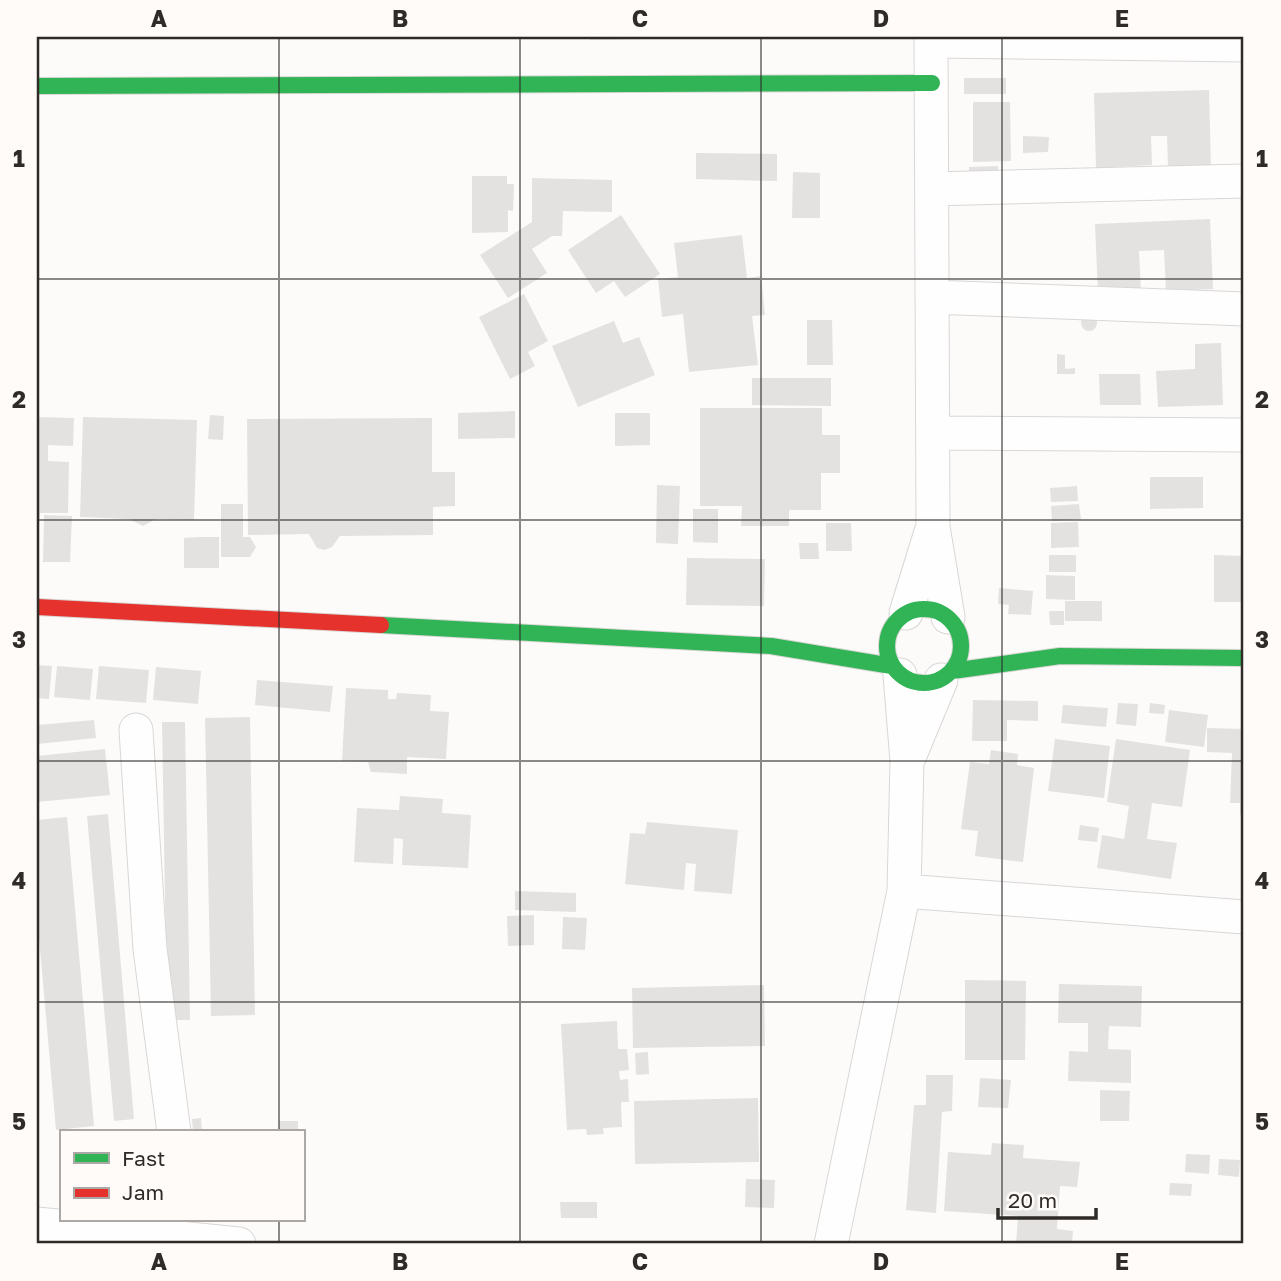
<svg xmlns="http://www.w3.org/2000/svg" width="1281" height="1281" viewBox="0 0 1281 1281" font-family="'Golos Text',sans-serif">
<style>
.building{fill:#e4e2e0}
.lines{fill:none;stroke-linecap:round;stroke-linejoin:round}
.street-casing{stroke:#d9d7d5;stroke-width:35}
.fast-casing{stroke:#d9d7d5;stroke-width:18}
.jam-casing{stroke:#d9d7d5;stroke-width:18}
.street{stroke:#fffefe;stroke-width:33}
.fast{stroke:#30b455;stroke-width:16}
.jam{stroke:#e5322d;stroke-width:16}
.grid{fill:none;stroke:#2e2b29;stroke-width:2;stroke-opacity:0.55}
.neatline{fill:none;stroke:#2e2b29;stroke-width:2.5}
.grid-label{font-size:23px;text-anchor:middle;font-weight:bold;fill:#2e2b29}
</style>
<rect width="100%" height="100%" fill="#fdfbf9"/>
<path class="building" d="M590,37H645V39L590,40Z
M964,78H1006V94H964Z
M1209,90L1211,167L1168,168L1167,136H1151L1152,165L1096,168L1094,93Z
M973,102H1010L1011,161L973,162Z
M1023,136L1049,137L1048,152L1023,153Z
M696,153L777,154V181L696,179Z
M998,166V179H969V167Z
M793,172L820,173V218H792Z
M472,176H507V184H514L513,211L508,210V232L472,233Z
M532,178L612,180V212L563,211L562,236H552L532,249L547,273L508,298L480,255L532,222Z
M621,215L660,274L625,297L614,281L596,293L568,250Z
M1210,219L1213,289L1166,291L1164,250L1139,251L1141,293L1098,295L1095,224Z
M742,235L747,278L761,276L765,315L752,316L758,365L689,372L683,314L662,317L658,279L678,277L674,243Z
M524,294L548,341L528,352L535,366L510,379L479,317Z
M1081 323a8 8 0 1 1 16 0a8 8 0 1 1-16 0Z
M807,320H832L833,365H807Z
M614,321L623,343L639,337L655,375L578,407L552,346Z
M1221,343L1223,405L1158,407L1156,371L1195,369V344Z
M1057,354L1065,355V369L1075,368V374H1057Z
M1099,374H1140L1141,405H1100Z
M752,378H831V406L752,405Z
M700,408H822V435H840V473H821V510H789V526H741L742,506H700Z
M515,411V438L458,439V413Z
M615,413H650V445L615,446Z
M210,415L224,416L223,440L208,439Z
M37,417L74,418L73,446L48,445V461L69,462L68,513H40L39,524Z
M83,417L197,420L194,520L156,519L143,526L129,519L80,517Z
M432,418V472H455V506L433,507V535L340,536L332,547L325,550L317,548L309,534L248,535L247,419Z
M1150,477H1203V508L1150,509Z
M657,485L680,486L678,544L656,543Z
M1077,486L1078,501L1051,502L1050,488Z
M221,504H243V537H250L256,547L250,557H221Z
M1079,504L1081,519L1052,521L1051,506Z
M693,509H718V543L693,542Z
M44,515L72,516L70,562H43Z
M1078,522L1079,547L1051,548V523Z
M826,523H851L852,551H826Z
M199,537H219V568H184V538Z
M799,543H818L819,559H800Z
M1049,555H1076V572H1049Z
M1214,555L1244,556V602H1214Z
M687,558L765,559L764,606L686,605Z
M1046,575L1075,576V600L1046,599Z
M999,588L1033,591L1031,615L1008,614L1009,605L998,604Z
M1065,601H1102V621H1065Z
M1049,611H1064V625H1050Z
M37,665L52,666L49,699L37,698Z
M57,666L93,669L90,700L54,697Z
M99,666L149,670L146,703L96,699Z
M156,667L201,671L198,704L153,700Z
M257,680L333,686L330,712L255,705Z
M346,688L388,690V699H396L397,693L431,695L430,711L449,712L446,759L407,757V774L371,772L368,762L342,761Z
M973,700L1038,701V721L1007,720V741H972Z
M1118,703L1138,704L1136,726L1116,724Z
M1150,703L1165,705L1164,714L1149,713Z
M1063,705L1108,708L1106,727L1061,723Z
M1169,710L1208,715L1204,747L1165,742Z
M250,717L255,1015L211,1016L205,718Z
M94,720L96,738L37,744V725Z
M162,722H185L190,1020H167Z
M1207,728L1244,729V816L1240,815V803H1230L1232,753L1207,752Z
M1055,739L1110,746L1104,798L1048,791Z
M1116,739L1190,750L1182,807L1152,803L1147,839L1177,843L1171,879L1097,868L1102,835L1124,839L1129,806L1107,802Z
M105,749L110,795L37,802V756Z
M991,750L1018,754L1017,765L1034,768L1023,862L975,856L978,831L961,829L970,762L989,764Z
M400,796L443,799L442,813L471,815L468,868L402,865L403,839L394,838L393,864L354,862L357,808L399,810Z
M108,814L134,1119L114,1121L87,816Z
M67,817L94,1126L56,1130L37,915V820Z
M647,822L738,830L732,894L694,891L696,864L686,863L684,890L625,884L630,833L645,834Z
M1080,825L1099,828L1097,842L1078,840Z
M515,891L576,893V912L515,910Z
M534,915V945L508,946L507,916Z
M563,917L587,918L585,950L562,949Z
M965,980L1026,981L1025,1060H965Z
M1059,984L1142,986L1141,1027L1109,1026L1108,1049L1131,1050V1083L1068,1081L1069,1051L1088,1052V1023H1058Z
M764,985L765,1046L633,1048L632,988Z
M617,1021L618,1049H627L629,1070L619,1071L620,1080L628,1079L629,1102H621L622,1127L603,1128L604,1134L587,1135L586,1129L567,1130L561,1024Z
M648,1052L649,1074L636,1075L635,1053Z
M926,1075H953L952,1111L942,1112L936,1213L906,1210L914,1105H926Z
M980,1078L1011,1080L1008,1108L978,1107Z
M1100,1090L1130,1091L1129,1121H1100Z
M758,1098L759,1162L635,1164L634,1101Z
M201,1118L202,1132H193L192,1119Z
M279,1121H298V1132H279Z
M992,1143L1024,1145L1023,1158L1080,1162L1077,1187L1060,1186L1057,1229L1073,1231L1072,1244H1016L1018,1216L944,1211L948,1152L991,1155Z
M1186,1154L1210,1155L1209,1174L1185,1172Z
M1219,1159L1240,1160L1239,1177L1218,1175Z
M746,1179L775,1180L774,1208L745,1207Z
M1170,1183L1192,1184L1191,1196L1169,1195Z
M560,1202H597V1218H561Z"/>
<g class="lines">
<defs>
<path id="street" d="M931,37L933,527L948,617
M932,41L1244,45
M932,189L1244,181
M932,297L1244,309
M933,433L1244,435
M906,613L931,532
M136,730L150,949L174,1132
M910,755L941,680
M904,891L1244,917
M37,1224L239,1244
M831,1244L904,891L907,761L900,675"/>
<path id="fast" d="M37,86L932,83
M887 646a37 37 0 1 1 74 0a37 37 0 1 1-74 0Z
M381,625L771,646L892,666
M952,671L1060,656L1244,658"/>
<path id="jam" d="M37,607L381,625"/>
</defs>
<use href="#street" class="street-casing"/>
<use href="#fast" class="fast-casing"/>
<use href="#jam" class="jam-casing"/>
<use href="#street" class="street"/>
<use href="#fast" class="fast"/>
<use href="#jam" class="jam"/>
</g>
<path class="grid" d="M279,37V1132M520,37V1244M761,37V1244M1002,37V1244M37,279H1244M37,520H1244M37,761H1244M37,1002H1244M279,1220V1244"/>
<rect width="1281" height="1281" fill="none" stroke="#fefbf8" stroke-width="77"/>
<rect x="60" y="1130" width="245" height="91" fill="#fefbf8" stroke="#aba8a5" stroke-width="2"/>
<rect x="74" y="1153" width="35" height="10" fill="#30b455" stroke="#aba8a5" stroke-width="2"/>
<text x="122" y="1166" font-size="21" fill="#2e2b29">Fast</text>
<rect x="74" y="1188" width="35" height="10" fill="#e5322d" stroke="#aba8a5" stroke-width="2"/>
<text x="122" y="1200" font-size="21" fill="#2e2b29">Jam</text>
<path d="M998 1208v10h98v-10" fill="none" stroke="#2e2b29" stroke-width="3.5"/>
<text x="1008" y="1208" font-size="21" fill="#2e2b29" stroke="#fefbf8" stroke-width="5" paint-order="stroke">20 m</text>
<rect x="38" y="38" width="1204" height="1204" class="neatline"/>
<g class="grid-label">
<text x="159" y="27">A</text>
<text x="400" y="27">B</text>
<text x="640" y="27">C</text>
<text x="881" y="27">D</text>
<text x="1122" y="27">E</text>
<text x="19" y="167">1</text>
<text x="1262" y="167">1</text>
<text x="19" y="408">2</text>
<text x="1262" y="408">2</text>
<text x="19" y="648">3</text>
<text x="1262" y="648">3</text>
<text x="19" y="889">4</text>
<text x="1262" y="889">4</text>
<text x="19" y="1130">5</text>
<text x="1262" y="1130">5</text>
<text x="159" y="1270">A</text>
<text x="400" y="1270">B</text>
<text x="640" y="1270">C</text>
<text x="881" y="1270">D</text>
<text x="1122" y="1270">E</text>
</g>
</svg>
